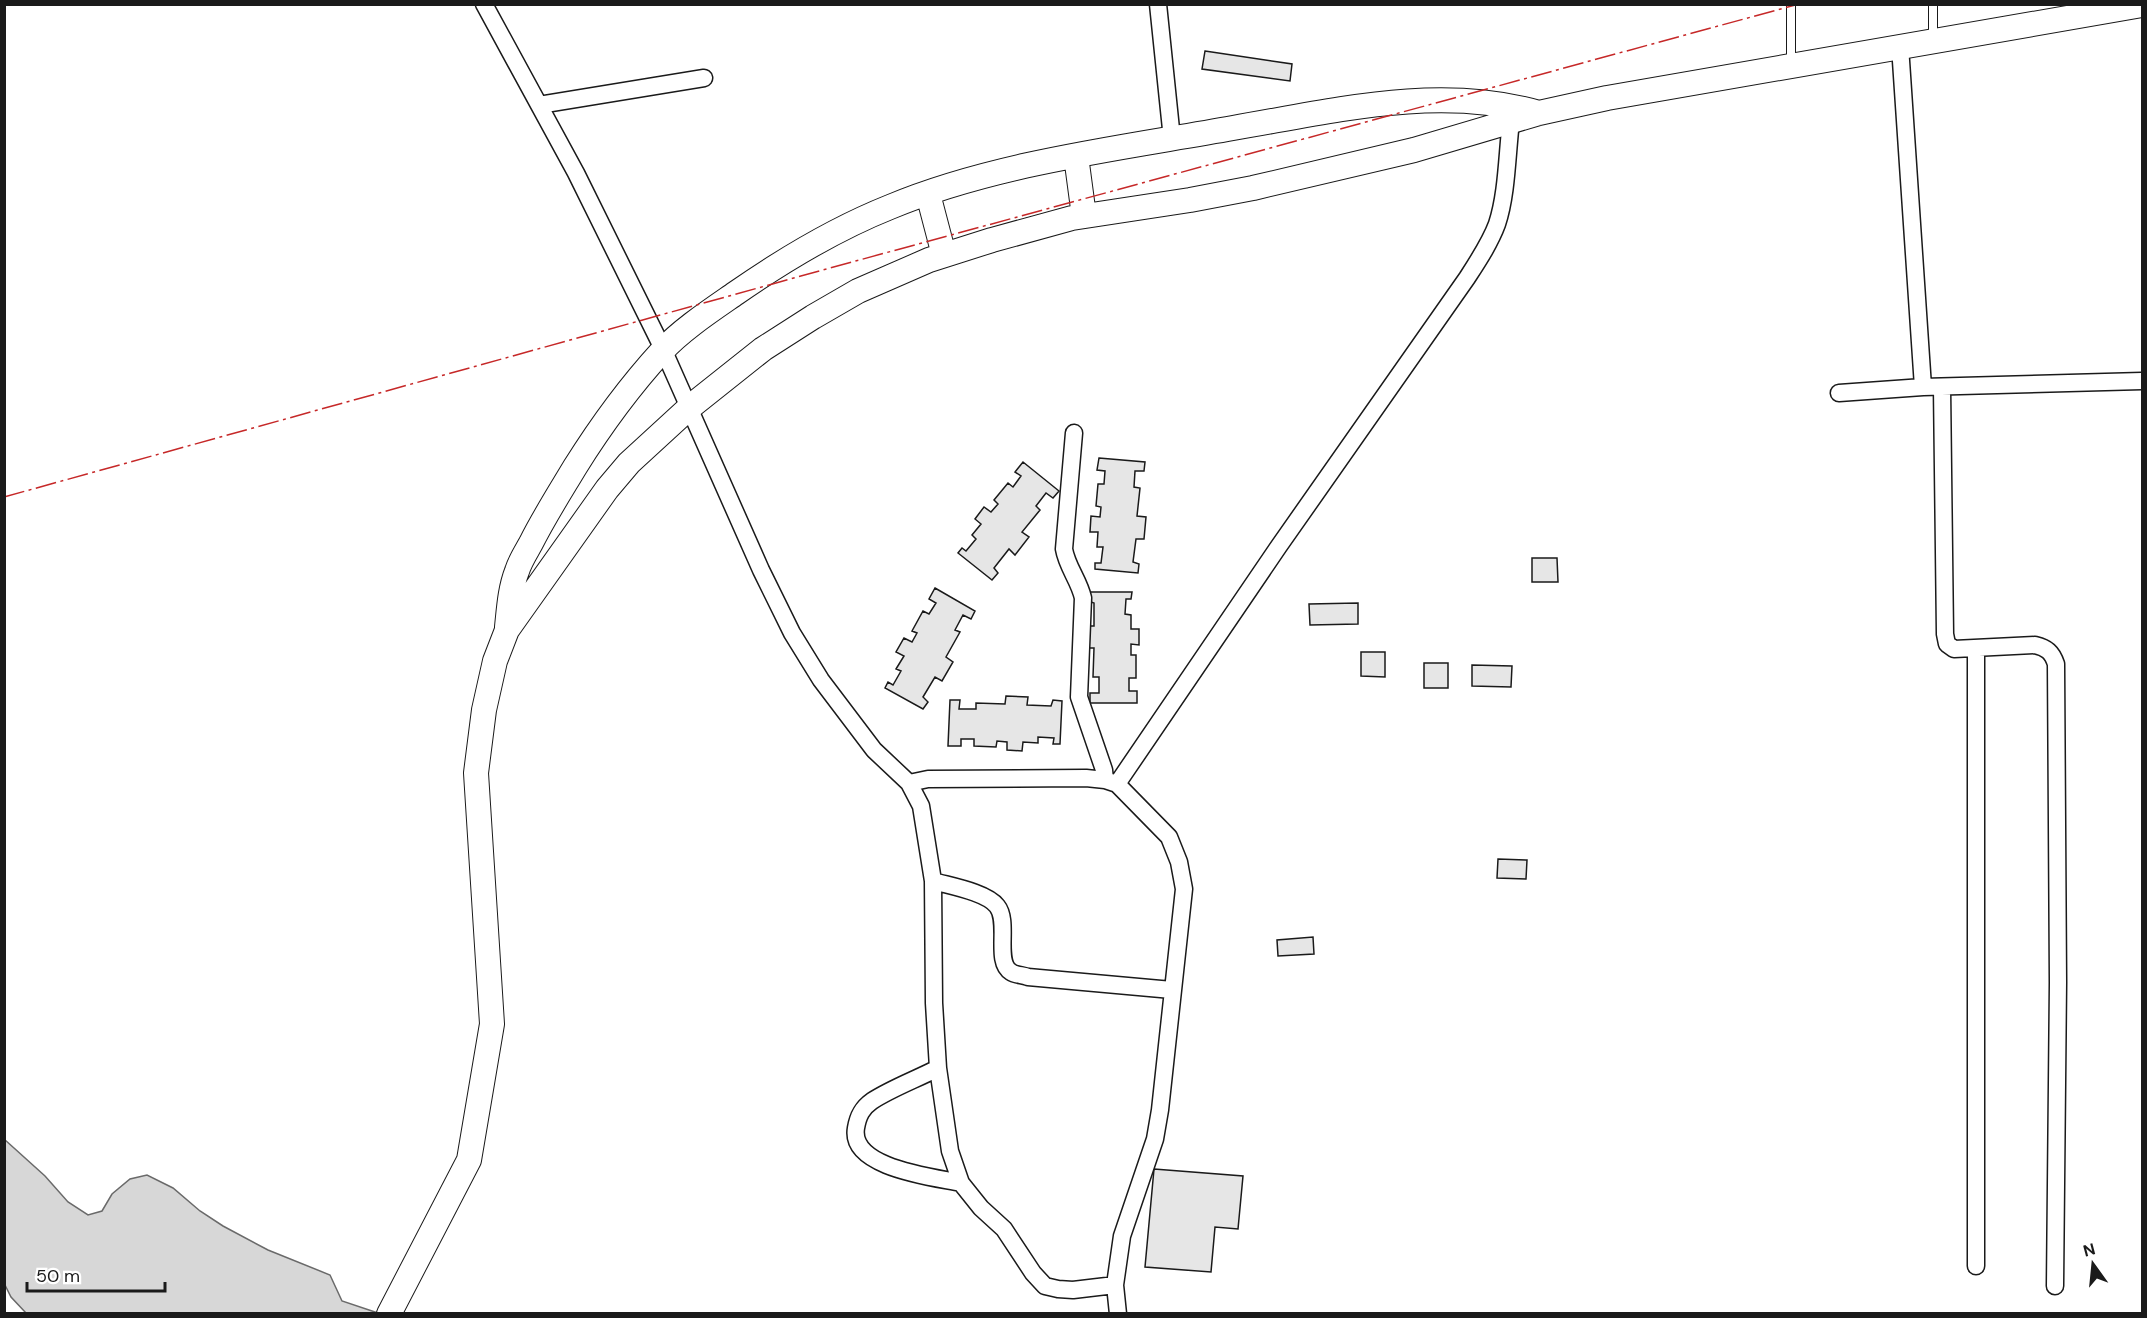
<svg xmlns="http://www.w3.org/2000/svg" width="2147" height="1318" viewBox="0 0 2147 1318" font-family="'DM Sans',sans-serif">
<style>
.water{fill:#d7d7d7;stroke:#6a6a6a;stroke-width:1.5}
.building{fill:#e6e6e6;stroke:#1a1a1a;stroke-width:1.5}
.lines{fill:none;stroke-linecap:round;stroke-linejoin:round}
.lane-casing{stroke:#1a1a1a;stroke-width:10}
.street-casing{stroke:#1a1a1a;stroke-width:19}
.secondary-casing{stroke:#1a1a1a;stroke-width:26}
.lane{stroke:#fff;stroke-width:8}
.street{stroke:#fff;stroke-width:16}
.secondary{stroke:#fff;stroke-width:24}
.power{stroke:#c62828;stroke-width:1.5;stroke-dasharray:21 4.5 3 4.5;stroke-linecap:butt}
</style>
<rect width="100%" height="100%" fill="#fff"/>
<path class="water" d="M4,1139L45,1176L68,1202L88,1215L102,1211L112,1194L130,1179L147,1175L173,1188L200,1211L223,1226L268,1250L330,1275L342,1301L378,1313H26L11,1297L5,1285Z"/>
<path class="building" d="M1205,51L1292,64L1290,81L1202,69Z
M1099,458L1145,462L1144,471H1135L1134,487L1140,488L1137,516L1146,517L1144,539H1136L1133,562L1139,564L1138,573L1095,569V563H1101L1103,547H1097L1098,532H1090L1091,516L1100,517L1101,507L1096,506L1098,484H1104L1105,471L1097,470Z
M1023,462L1059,491L1053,498L1046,493L1036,506L1040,510L1022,532L1029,537L1015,555L1009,549L994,568L998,573L992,580L958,553L962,548L966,551L976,539L972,535L981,524L975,519L984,507L991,512L998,504L994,500L1008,483L1013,487L1021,476L1015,472Z
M1532,558H1557L1558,582H1532Z
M935,588L975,611L971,619L963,615L955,630L960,632L946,657L953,662L942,681L935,677L923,697L928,702L923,709L885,688L888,682L893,685L901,671L896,669L904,656L896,652L904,638L912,642L917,633L912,631L923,611L929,614L936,603L929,599Z
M1088,592H1132L1131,599H1126L1125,614L1131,615V629H1139V645L1131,644V655H1136V678H1129V691H1137V703H1090V693H1099V677H1093L1094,648H1085V626H1094V603L1088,601Z
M1358,603V624L1310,625L1309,604Z
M1361,652H1385V677L1361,676Z
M1424,663H1448V688H1424Z
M1472,665L1512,666L1511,687L1472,686Z
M1006,696L1028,697L1027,705L1051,706L1053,700L1062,701L1060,744H1053L1054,738L1038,737V743L1023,742L1022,751L1007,750V742L997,741L996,747L974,746V739H961V746H948L950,700H960L959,709H976V703L1005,704Z
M1498,859L1527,860L1526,879L1497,878Z
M1313,937L1314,954L1278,956L1277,940Z
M1154,1169L1243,1176L1238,1229L1215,1227L1211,1272L1145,1267Z"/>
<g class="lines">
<defs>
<path id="lane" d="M1791,4V65
M1933,4V40"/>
<path id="street" d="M484,4L576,173L663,349L761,570L792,633L821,680L874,750L909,783L921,806L933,881L934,1003L938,1068L950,1151L961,1183L981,1208L1004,1229L1033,1273L1045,1286L1058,1289L1073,1290L1115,1285
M1158,4L1172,139
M1900,46L1923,387
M539,105L704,78
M1942,387L1945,634L1947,644L1954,649L2035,645C2047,648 2052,652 2056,664L2058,982L2055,1286
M1839,393L1923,387L2142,381
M1074,433L1064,549C1067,567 1079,580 1083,598L1079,697L1104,770L1105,780
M1976,648V1266
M909,783L928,779L1086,778L1105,780L1117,784L1169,837L1179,862L1184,889L1160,1110L1155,1139L1122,1236L1115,1285L1118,1314
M1117,784L1279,546L1467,278C1478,261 1490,243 1497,224C1507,194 1507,154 1511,121
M933,881C950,886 986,892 997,906C1010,922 994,962 1011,972C1015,975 1023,975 1028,977L1172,990
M938,1068C917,1079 892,1088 872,1101C862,1108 858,1116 856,1128C849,1168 933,1177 961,1183"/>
<path id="secondary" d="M1076,156L1084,216
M928,194L944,255
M507,627C509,608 510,589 517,571C520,561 526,552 531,543C544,517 560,492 575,467C600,427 630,386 662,351C681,330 713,309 736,293C785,259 835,229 890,207C995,163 1122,148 1233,128C1333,111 1439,84 1539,113
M389,1314L469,1160L492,1024L476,773L484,710L495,661L507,630L607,489L629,463L690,407L763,349L813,317L858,291L929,260L992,240L1072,218L1190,200L1253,188L1414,150L1539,113L1607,98L2142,5"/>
</defs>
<use href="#lane" class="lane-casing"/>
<use href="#street" class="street-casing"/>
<use href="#secondary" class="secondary-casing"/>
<use href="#lane" class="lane"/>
<use href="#street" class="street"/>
<use href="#secondary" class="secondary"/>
<path class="power" d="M4,497L830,268L1799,4"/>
</g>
<rect width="2147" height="1318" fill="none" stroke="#1a1a1a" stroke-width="12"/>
<g transform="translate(2093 1264) rotate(345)" stroke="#ffffff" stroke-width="4.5" paint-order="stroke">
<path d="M0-4.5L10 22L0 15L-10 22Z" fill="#1a1a1a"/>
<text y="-9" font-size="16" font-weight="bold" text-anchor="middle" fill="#1a1a1a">N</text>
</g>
<path d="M27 1282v9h138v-9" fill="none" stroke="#1a1a1a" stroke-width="3"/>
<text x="36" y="1282" font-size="18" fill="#1a1a1a" stroke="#ffffff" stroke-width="4.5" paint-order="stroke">50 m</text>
</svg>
